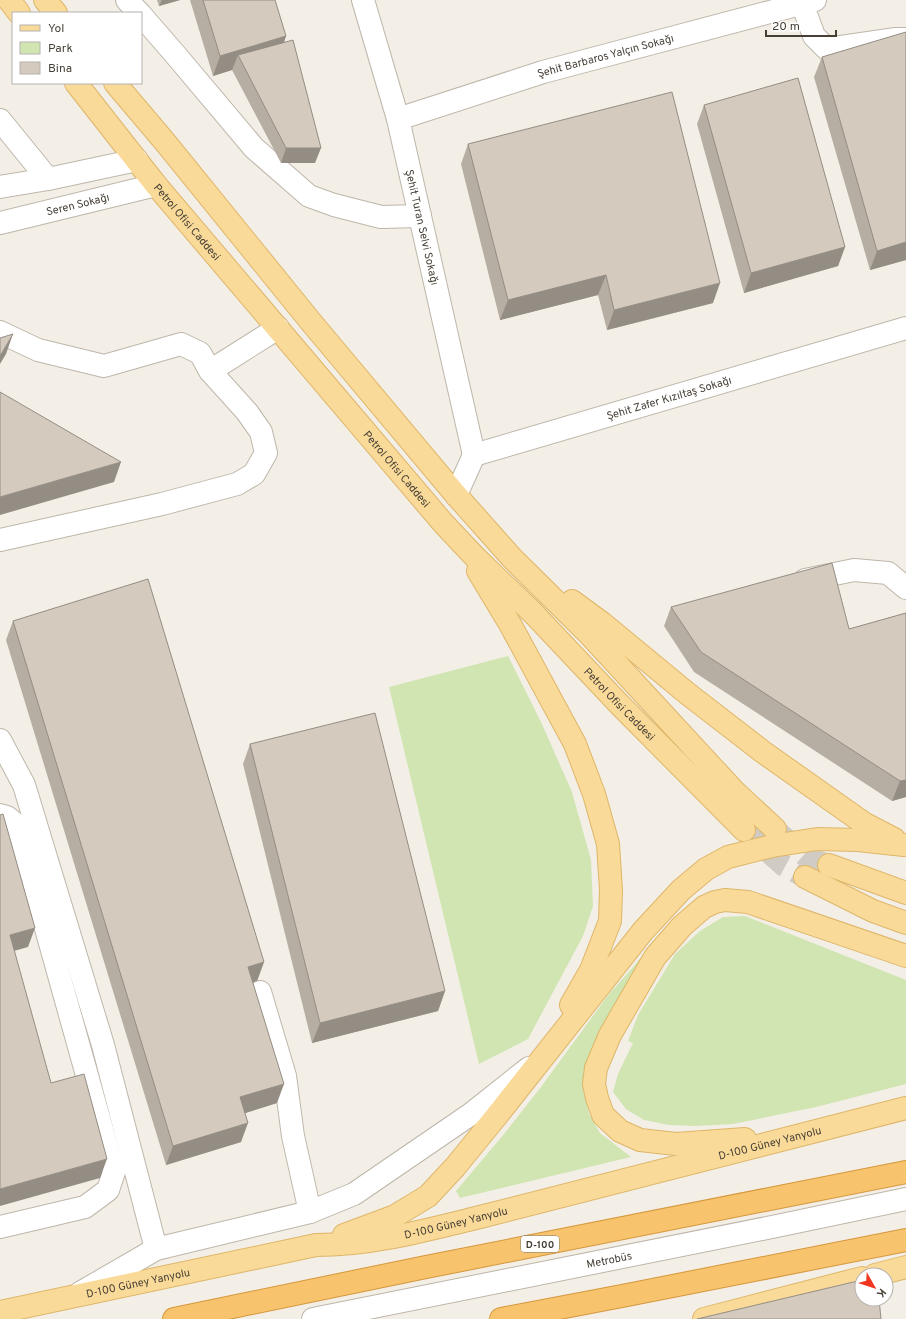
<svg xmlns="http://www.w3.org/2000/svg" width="906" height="1319" viewBox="0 0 906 1319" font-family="Overpass,sans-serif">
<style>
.green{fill:#d0e5b1}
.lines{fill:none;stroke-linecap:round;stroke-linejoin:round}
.major-tunnel{stroke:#d0ccc4;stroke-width:22;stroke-dasharray:22 11;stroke-linecap:butt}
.minor-casing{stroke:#beb6aa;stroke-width:24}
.major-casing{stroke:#deb669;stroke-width:24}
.highway-casing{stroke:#d6973d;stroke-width:24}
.minor{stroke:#fff;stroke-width:22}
.major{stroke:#fada99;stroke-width:22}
.highway{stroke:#f7c36d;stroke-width:22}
.wall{fill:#b6aea3}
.shaded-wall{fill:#948d84}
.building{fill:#d4cabd;stroke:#948d84}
.labels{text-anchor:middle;stroke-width:3.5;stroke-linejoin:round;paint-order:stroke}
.shield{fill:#fff;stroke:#7d7972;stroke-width:1}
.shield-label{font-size:10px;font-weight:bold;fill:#453f36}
.street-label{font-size:11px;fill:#453f36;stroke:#fff}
</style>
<rect width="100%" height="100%" fill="#f3efe7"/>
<path class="green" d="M508,656L541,722L572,792L591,860L593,906L583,936L528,1039L479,1064L389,687Z
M745,916L906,980V1084L816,1107L733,1124L696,1126L669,1125L644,1120L626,1109L613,1092L618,1074L633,1043L628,1041L638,1015L675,954L700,931L723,917Z
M650,946L653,949L589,1065L584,1091L589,1114L600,1133L631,1157L460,1198L456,1191L504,1134L541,1087L609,994L634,966Z"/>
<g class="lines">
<path class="major-tunnel" d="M744,830L783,865L805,877
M779,833L809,859L829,865"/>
<defs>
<g id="minor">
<path d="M127,0L139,13"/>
<path id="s1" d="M363,0L398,119L474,455"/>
<path d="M802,3L814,36L827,49L896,39H906"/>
<path d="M141,15L174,53L254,148L309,196L334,205L381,217L420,216"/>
<path id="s2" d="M398,119L543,72L815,0"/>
<path d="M0,120L48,179"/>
<path d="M0,187L48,179L137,160"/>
<path id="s3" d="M0,223L156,185"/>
<path d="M0,332L38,350L104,366L181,344L200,353L210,371"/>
<path id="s4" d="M456,495L474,455L906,328"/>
<path d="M0,540L162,504L237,484L254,474L266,453L261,432L247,412L210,371L278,328"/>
<path d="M805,580L854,570L888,573L906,588"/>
<path d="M0,740L24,785L103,1045L156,1249"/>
<path d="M0,815L7,817L17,825L114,1172L108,1190L85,1207L0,1227"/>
<path d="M260,992L285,1076L293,1136L310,1212"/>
<path d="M80,1293L156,1249L310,1212L354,1194L471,1114L529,1068"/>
<path id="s5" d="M313,1319L772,1227L906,1199"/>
</g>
<g id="major">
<path d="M9,0L19,13"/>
<path d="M45,0L56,13"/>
<path id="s6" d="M76,83L156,185L443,523L476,558L533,613L619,704L744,830"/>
<path d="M115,83L165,142L311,322L456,495L512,558L590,635L734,791L775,829"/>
<path d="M478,571L510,624L575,744L594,794L608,844L611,890L610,921L591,970L571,1005"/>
<path d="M572,601L602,623L688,694L763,752L865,824L894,839"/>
<path d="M829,865L906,893"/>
<path d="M805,877L873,911L906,923"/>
<path d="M745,1139L676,1144L640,1140L620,1131L603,1115L597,1098L594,1084L596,1068L610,1035L655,957L682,926L704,907L715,902L725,900L748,902L906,956"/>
<path d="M344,1235L395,1216L428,1196L455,1167L495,1118L643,931L681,890L706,869L728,857L772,846L817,839L858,840L904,845"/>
<path d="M875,1275L906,1267"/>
<path id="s7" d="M0,1312L316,1245C370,1245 423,1231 476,1218L906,1108"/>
<path d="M704,1319L862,1278"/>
</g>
<path id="highway" d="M174,1319L426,1267L906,1172
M501,1319L622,1296L906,1240"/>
</defs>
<use href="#minor" class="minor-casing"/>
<use href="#major" class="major-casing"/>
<use href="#highway" class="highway-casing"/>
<use href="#minor" class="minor"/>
<use href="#major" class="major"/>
<use href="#highway" class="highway"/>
</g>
<path class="wall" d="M157,0H180L159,6Z
M190,0H275L286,36L284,43L315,163H281L232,70L213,76Z
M822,57L906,260L870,270L814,77Z
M704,105L845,247L838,266L744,293L697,124Z
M468,144L713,303L607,330L598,295L500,320L461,164Z
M671,607L849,629L906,613V797L892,801L694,672L664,626Z
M13,621L264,962L257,981L253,983L277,1103L245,1113L241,1142L166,1165L6,640Z
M250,744L445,991L438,1011L312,1043L243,764Z"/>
<path class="shaded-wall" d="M162,0H180L159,6Z
M286,36L279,56L238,55L232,70L213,76L220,56Z
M286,148H321L315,163H281Z
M906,242V260L870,270L877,251Z
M845,247L838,266L744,293L751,273Z
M606,275L598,295L500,320L508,300Z
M720,283L713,303L607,330L614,310Z
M13,334L6,354L0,364V356Z
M121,462L114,482L0,515V497Z
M906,780V797L892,801L900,781Z
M35,928L28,947L3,954L10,935Z
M264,962L257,981L241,986L248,967Z
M445,991L438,1011L312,1043L320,1023Z
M284,1084L277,1103L233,1117L240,1097Z
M248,1123L241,1142L166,1165L173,1146Z
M107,1159L100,1178L0,1206V1189Z"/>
<path class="building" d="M203,0H275L286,36L220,56Z
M906,32V242L877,251L822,57Z
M293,40L321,148H286L238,55Z
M798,78L845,247L751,273L704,105Z
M672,92L720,283L614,310L606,275L508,300L468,144Z
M13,334L0,356V338Z
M0,392L121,462L0,497Z
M832,563L849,629L906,613V780L900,781L701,652L671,607Z
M148,579L264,962L248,967L284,1084L240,1097L248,1123L173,1146L13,621Z
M375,713L445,991L320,1023L250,744Z
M3,814L35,928L10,935L51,1083L84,1074L107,1159L0,1189V815Z
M862,1280V1299H879L881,1319H697Z"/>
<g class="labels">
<rect class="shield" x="521" y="1236" width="38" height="16" rx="3"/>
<g class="shield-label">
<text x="540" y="1248">D-100</text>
</g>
<g class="street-label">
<text dy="4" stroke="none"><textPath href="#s2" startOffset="217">Şehit Barbaros Yalçın Sokağı</textPath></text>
<text dy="4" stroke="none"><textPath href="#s3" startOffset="80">Seren Sokağı</textPath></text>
<text dy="4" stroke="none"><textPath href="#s6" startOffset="178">Petrol Ofisi Caddesi</textPath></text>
<text dy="4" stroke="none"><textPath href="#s1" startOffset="235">Şehit Turan Selvi Sokağı</textPath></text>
<text dy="4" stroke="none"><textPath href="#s4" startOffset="247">Şehit Zafer Kızıltaş Sokağı</textPath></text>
<text dy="4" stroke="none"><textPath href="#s6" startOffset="502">Petrol Ofisi Caddesi</textPath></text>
<text dy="4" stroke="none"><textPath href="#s6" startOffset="826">Petrol Ofisi Caddesi</textPath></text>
<text dy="4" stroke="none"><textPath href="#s7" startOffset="789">D-100 Güney Yanyolu</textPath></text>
<text dy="4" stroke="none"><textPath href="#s7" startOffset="465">D-100 Güney Yanyolu</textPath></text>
<text dy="4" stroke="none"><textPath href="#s5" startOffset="302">Metrobüs</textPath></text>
<text dy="4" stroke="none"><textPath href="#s7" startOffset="141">D-100 Güney Yanyolu</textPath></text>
</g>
</g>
<rect x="12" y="12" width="130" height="72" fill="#ffffff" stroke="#b5b2af"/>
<rect x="20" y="25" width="20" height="6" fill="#fada99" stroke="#b5b2af"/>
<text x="48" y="32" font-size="12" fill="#453f36">Yol</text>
<rect x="20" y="42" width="20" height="12" fill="#d0e5b1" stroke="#b5b2af"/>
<text x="48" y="52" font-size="12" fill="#453f36">Park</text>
<rect x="20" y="62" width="20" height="12" fill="#d4cabd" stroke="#b5b2af"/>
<text x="48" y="72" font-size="12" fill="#453f36">Bina</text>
<g transform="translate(874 1287) rotate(129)"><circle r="19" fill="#ffffff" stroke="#b5b2af"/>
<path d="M0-3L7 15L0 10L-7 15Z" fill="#f03620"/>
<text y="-6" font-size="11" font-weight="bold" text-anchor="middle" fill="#453f36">K</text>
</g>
<path d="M766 30v6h70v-6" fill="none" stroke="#453f36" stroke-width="2"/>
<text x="772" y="30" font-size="12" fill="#453f36" stroke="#ffffff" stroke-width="3" paint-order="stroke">20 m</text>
</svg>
